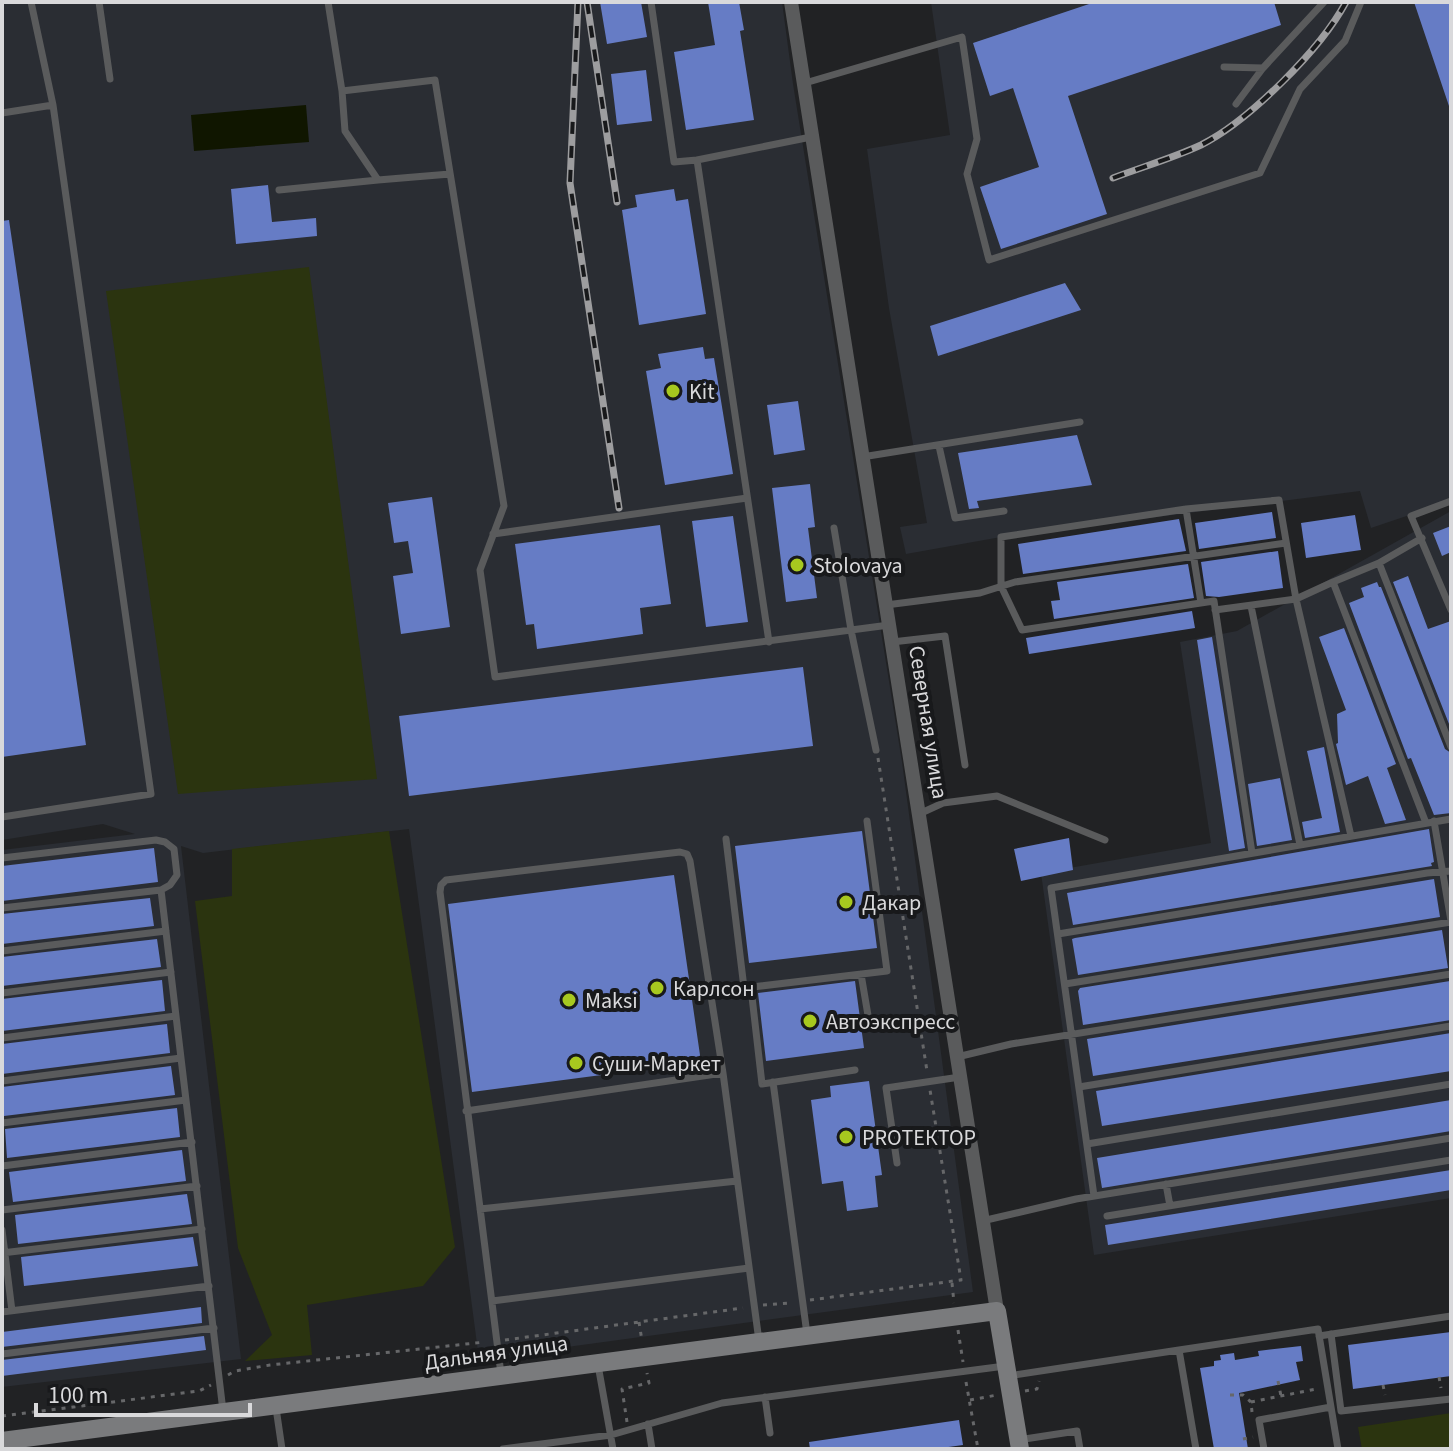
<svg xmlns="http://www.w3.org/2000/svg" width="1453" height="1451" viewBox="0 0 1453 1451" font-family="'Source Sans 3',sans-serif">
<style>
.built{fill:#2a2d33}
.green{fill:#2b340f}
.water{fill:#101600}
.building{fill:#667cc5}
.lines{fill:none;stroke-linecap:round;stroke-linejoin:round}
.path{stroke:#666769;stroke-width:3;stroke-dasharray:4 6;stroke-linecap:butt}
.lane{stroke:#5a5b5c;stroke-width:7}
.street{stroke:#5a5b5c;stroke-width:14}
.secondary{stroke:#7a7b7d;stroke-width:18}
.rail-casing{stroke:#9d9d9f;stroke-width:7}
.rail{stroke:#18191b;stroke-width:4;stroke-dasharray:12;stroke-linecap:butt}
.poi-dot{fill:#a7c81f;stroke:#18191b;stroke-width:3}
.labels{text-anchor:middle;stroke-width:8;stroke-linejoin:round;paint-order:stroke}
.poi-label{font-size:22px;fill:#d9d9db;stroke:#18191b;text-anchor:start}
.street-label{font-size:22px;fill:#d9d9db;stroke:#18191b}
</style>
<rect width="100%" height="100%" fill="#212224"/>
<path class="built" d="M2,2H782L793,84L902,762L973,1292L479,1359L409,829L203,853L181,846L241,1359L2,1387V850L135,834L103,824L2,840Z
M931,2H1451V501L1371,528L1360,491L1001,537L906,554L900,527L927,523L889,308L867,149L950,135Z
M1451,511V1198L1094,1255L1041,873L1211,843L1180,642L1237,631Z"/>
<path class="green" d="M309,267L377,779L178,794L106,291Z
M389,831L455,1247L423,1286L307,1305L312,1355L245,1361L272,1335L238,1248L195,901L232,896V849Z
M1451,1413V1449H1362L1358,1427Z"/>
<path class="water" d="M306,105L309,142L194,151L191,115Z"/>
<path class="building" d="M600,2H641L647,37L607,44Z
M708,2H739L744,30L740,31L754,120L686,130L674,52L715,45Z
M1095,2H1274L1281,25L1068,96L1107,214L1001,249L980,187L1039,167L1013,88L990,96L973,43Z
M1414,2H1451V106H1449Z
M646,70L652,121L617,125L611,74Z
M268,185L272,222L316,218L317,236L236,244L231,189Z
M674,189L676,201L688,199L706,314L639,325L622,210L637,207L635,195Z
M9,220L86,745L2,757V221Z
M1065,283L1081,310L938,356L930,326Z
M703,347L705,359L714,358L733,474L665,485L646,371L661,368L658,354Z
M798,401L805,450L774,455L767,405Z
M1077,435L1092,485L977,501L979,508L969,509L958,453Z
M810,484L815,527L808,528L817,598L786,602L772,488Z
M432,497L450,627L401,634L393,576L413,573L408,541L394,543L388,503Z
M1272,512L1276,538L1199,549L1195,523Z
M1355,515L1361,550L1306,558L1301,523Z
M733,516L748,622L706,627L692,521Z
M1179,519L1186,551L1023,574L1018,544Z
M660,525L671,604L640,608L643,634L537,649L534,624L526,625L515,544Z
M1451,526V552L1442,556L1433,533Z
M1278,551L1283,588L1219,597L1206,596L1201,562Z
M1188,564L1194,598L1054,619L1051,601L1060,600L1057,582Z
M1408,576L1428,629L1451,621V729L1393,582Z
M1377,582L1379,587H1381L1445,749L1451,753V813L1434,815L1411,758L1408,759L1349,603L1364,597L1361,588Z
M1192,611L1195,628L1029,654L1026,638Z
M1344,628L1396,764L1387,768L1406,820L1385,824L1368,776L1346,785L1336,744L1338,743L1337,714L1346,710L1319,637Z
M1212,637L1245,848L1229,851L1197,640Z
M803,667L813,746L409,796L399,716Z
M1324,747L1340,832L1305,838L1302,822L1322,818L1307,751Z
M1280,778L1292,840L1257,846L1248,784Z
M1429,829L1434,862L1431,863L1432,866L1073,925L1067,893Z
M862,831L877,948L749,963L735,846Z
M1069,838L1073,870L1021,881L1014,849Z
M154,848L158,882L2,901V866Z
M674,875L701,1062L472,1092L448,904Z
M1434,879L1440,917L1078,975L1072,939L1075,938Z
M150,898L154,926L2,944V914Z
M1442,930L1448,968L1083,1025L1078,991L1080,988Z
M157,939L161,967L2,986V957Z
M162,980L165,1011L2,1031V999Z
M855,981L864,1048L766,1061L758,993Z
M1450,981L1451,1020L1093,1076L1087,1039Z
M167,1024L170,1053L2,1074V1044Z
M1451,1033V1071L1102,1126L1096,1091Z
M171,1066L175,1095L4,1116L2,1087Z
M869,1081L882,1175L875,1176L878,1207L847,1211L843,1181L822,1184L811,1100L831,1097L830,1086Z
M1451,1100V1131L1102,1188L1097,1158Z
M177,1108L180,1137L7,1158L5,1129Z
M182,1150L186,1181L13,1202L9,1172Z
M1451,1170V1190L1108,1245L1105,1225Z
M187,1194L192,1224L18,1244L15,1215Z
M193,1237L198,1266L24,1286L21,1257Z
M201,1307L202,1323L2,1347V1332Z
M1451,1332V1376L1353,1389L1348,1345Z
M204,1336L206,1350L2,1376V1360Z
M1301,1346L1303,1361L1296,1362L1300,1380L1239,1393L1248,1449H1214L1200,1368L1214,1366V1361L1221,1360L1220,1355L1234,1353L1235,1360L1259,1356L1258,1351Z
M959,1420L963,1445L934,1449H810L809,1442Z"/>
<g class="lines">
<path class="path" d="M878,758L927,1071
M952,1283L954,1303
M810,1300L961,1280L930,1090
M763,1305L791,1303
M639,1322L642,1341
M958,1330L963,1362
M505,1340L743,1308
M228,1375L235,1371L270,1365L485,1342
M1439,1377L1441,1388
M1278,1381L1281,1396
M966,1382L978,1449
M1383,1385L1385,1395
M1025,1391L1037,1389L1039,1381
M1230,1395H1243L1251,1402
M970,1400L997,1395
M1252,1412L1251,1402L1316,1389
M2,1416L199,1391L211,1385
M627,1422L622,1389L649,1383L647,1373
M1243,1439L1253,1437"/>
<path class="lane" d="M31,2L53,105
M99,2L110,79
M328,2L342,91L435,80L504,506L480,570L495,677L889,625
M651,2L674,162L697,160
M1224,67L1263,68L1324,2
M805,83L962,37L977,139L967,174L989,260L1260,173L1300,89L1345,41L1361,2
M342,91L345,131L378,180L450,174
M1236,104L1263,68
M2,113L53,105L151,794L2,817
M279,190L378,180
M939,446L955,518L1004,511
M862,457L1080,422
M1451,501L1411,516L1451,610
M1186,509L1201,603
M834,528L851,630L876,750
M493,534L747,498
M1422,538L1379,563L1451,747
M1379,563L1333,582L1426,823
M886,605L980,593L1015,582L1286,543
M1251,606L1300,845
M1215,610L1296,599L1333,582
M769,642L697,160L811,137
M892,642L945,636L965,765
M919,814L943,803L997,796L1105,840
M1434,821L1451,921
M726,839L744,988L887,971L867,821
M1252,853L1214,601L1022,630L1001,586V537L1186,509L1279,500L1296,599L1351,836
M2,858L156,840L165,842L174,849L177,875L170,885L161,890L223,1411
M2,908L161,890
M1058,934L1427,873L1451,871
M2,951L166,931
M861,974L870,1027
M1065,984L1451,922
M751,988L762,1084L855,1070
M2,993L171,972
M2,1038L176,1016
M957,1057L1011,1044L1451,974
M2,1081L181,1058
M773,1082L807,1334
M1079,1087L1451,1026
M466,1111L723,1073
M2,1123L186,1100
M1087,1144L1451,1084
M897,1163L886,1088L960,1077
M2,1166L192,1142
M1166,1184L1170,1206
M1094,1196L1051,888L1451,819
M480,1209L737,1181
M2,1210L197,1186
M1107,1216L1451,1160
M982,1221L1076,1199L1451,1138
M2,1230L12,1311
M2,1253L202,1229
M492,1301L749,1268
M2,1312L209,1286
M1331,1334L1341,1411L1451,1399
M1319,1336L1451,1316
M1179,1350L1318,1329L1331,1407L1259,1420L1264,1449
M2,1354L214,1328
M598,1365L613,1449
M501,1374L440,892L441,885L446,880L680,852L687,854L690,861L723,1073L759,1341
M1008,1376L1179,1350L1196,1449
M765,1397L770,1433
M1331,1407L1338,1449
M276,1408L282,1449
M648,1424L652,1449
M1018,1440L1077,1431L1080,1449
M503,1449L611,1435L722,1403L1005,1366"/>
<path class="street" d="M791,2L997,1311"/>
<path class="secondary" d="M2,1441L997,1311L1020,1449"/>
<defs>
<path id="rail" d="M578,2L570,183L619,508
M587,2L617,202
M1113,178C1142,167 1173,158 1201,145C1249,121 1321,49 1346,2"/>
</defs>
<use href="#rail" class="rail-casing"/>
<use href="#rail" class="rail"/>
</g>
<g class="poi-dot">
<circle cx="673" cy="391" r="8"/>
<circle cx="797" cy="565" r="8"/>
<circle cx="846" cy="902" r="8"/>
<circle cx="657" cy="988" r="8"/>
<circle cx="569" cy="1000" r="8"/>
<circle cx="810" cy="1021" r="8"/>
<circle cx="576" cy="1063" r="8"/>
<circle cx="846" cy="1137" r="8"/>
</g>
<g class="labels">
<g class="poi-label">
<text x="689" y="399">Kit</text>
<text x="813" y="573">Stolovaya</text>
<text x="862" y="910">Дакар</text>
<text x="673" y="996">Карлсон</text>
<text x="585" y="1008">Maksi</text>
<text x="826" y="1029">Автоэкспресс</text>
<text x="592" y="1071">Суши-Маркет</text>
<text x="862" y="1145">PROТЕКТОР</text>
</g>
<g class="street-label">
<text transform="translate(929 722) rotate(81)" y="8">Северная улица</text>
<text transform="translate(496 1352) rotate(-8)" y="8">Дальняя улица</text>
</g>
</g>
<rect width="1453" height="1451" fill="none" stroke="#d9d9db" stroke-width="8"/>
<path d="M36 1403v12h214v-12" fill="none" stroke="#d9d9db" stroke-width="4"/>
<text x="48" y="1403" font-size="24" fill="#d9d9db" stroke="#18191b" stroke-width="6" paint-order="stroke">100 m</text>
</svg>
